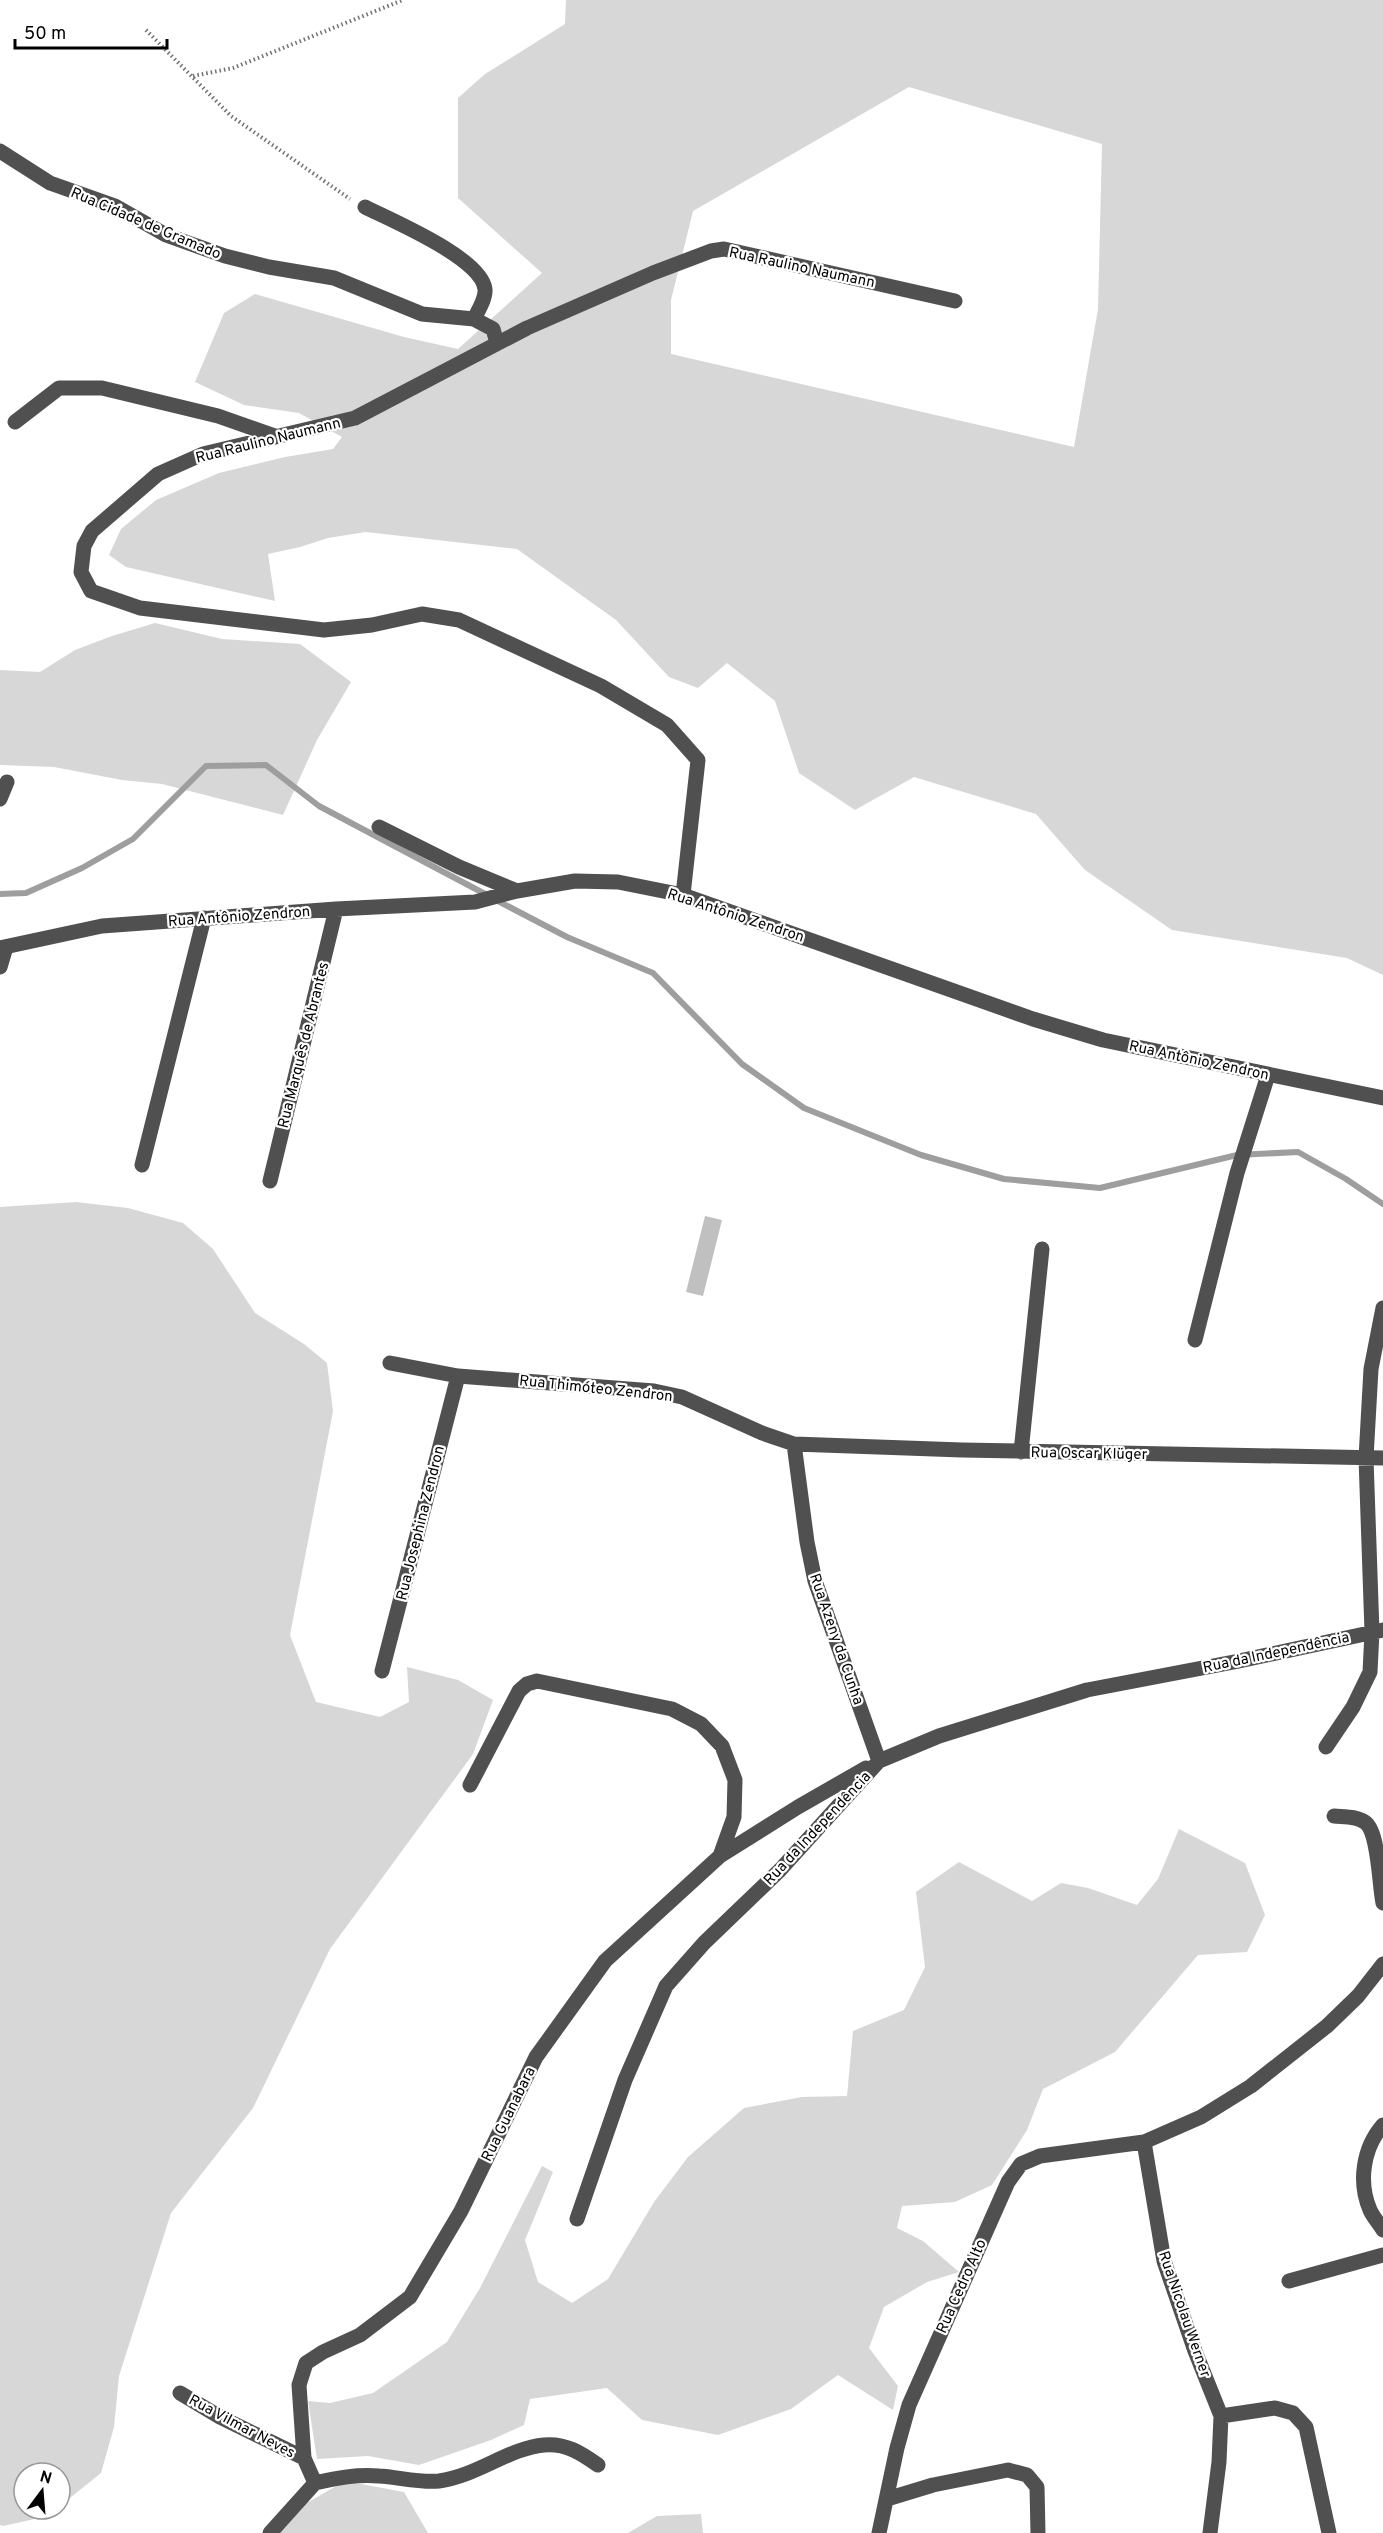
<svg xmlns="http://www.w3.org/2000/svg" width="1383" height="2533" viewBox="0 0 1383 2533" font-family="Overpass,sans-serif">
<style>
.green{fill:#d7d7d7;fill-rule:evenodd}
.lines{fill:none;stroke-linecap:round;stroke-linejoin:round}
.stream{stroke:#9e9e9e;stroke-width:6}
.building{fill:#c0c0c0}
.path{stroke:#727272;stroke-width:4;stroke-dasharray:1.5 3;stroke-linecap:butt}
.minor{stroke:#505050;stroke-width:15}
.labels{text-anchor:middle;stroke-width:4.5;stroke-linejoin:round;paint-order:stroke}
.street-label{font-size:15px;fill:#000;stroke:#fff}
</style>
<rect width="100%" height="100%" fill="#fff"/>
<path class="green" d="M566,0H1383V975L1347,958L1172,930L1085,870L1036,814L914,777L855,810L799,773L775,701L727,663L698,688L669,677L616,620L517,549L366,532L328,538L300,547L268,554L275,601L126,567L109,555L121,529L156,500L219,473L285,457L333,449L342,437L299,413L244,405L195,382L224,313L255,294L404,337L458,349L542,273L458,198V98L485,74L565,24ZM909,87L1102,144L1098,309L1074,447L671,354V300L693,211Z
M155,623L222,639L300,644L351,682L317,740L283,815L162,784L122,780L54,767L0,765V670L40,672L75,650L112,636Z
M76,1202L128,1208L183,1223L213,1249L255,1313L304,1344L327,1363L333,1411L290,1635L316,1702L380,1717L409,1702L407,1667L458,1680L493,1700L473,1754L330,1949L253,2108L171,2213L119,2376L114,2427L101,2473L60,2506V2473H24V2509H56L48,2516L3,2526L0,2525V1207Z
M1179,1829L1245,1863L1265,1915L1247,1952L1198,1955L1115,2052L1043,2089L1027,2130L992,2185L955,2202L902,2206L897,2228L923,2241L959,2272L927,2282L884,2307L869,2348L898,2386L893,2410L838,2375L791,2409L718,2435L642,2420L607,2388L530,2399L524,2425L491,2440L419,2465L368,2456L317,2459L308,2401L330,2403L373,2393L447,2342L480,2288L542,2166L553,2172L525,2240L538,2282L572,2303L608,2279L654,2202L688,2157L744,2108L802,2097L847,2096L853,2031L904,2010L925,1967L916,1892L959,1862L1032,1901L1061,1883L1088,1888L1137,1905L1158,1879Z
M345,2481L404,2492L428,2533H271L298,2508Z
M701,2514L703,2533H628L657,2516Z"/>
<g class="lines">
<path class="stream" d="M0,894L26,893L82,868L133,839L206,766L266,765L319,806L487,895
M496,900L567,937L653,973L742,1064L804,1108L921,1155L1004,1179L1100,1188L1237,1155L1298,1152L1346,1179L1383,1204"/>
</g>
<path class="building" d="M705,1216L722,1220L703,1296L686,1292Z"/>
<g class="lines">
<path class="path" d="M146,30L231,116L350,199
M193,76L233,68L403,0"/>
<path class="minor" d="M0,151L50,183L115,206L166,235L225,256L269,267L334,278L422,314L474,319L493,329L497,343
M365,207C393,221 481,258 485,289C486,298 478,311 474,319
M15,422L59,388H102L218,416L275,436
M0,799L7,782
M379,827L459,867L517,891
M683,895L698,760L667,725L601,686L459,620L422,614L372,625L324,630L140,608L91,591L81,572L84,546L92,531L158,474L203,454L355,418L527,328L653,273L711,251L724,249L955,301
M0,948L102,926L336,909L475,902L517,891L575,881L618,882L683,895L1033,1019L1103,1040L1383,1098
M0,967L6,947
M142,1165L204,918
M270,1181L336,909
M1195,1340L1237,1173L1268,1075
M390,1363L458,1376L654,1391L682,1397L762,1433L794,1444L962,1450L1383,1458
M794,1444L807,1542L815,1581L879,1761
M1021,1452L1042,1249
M382,1671L458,1376
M1326,1747L1353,1707L1370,1672L1372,1632L1366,1458L1371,1369L1383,1308
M470,1785L519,1691L527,1684L537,1681L672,1709L701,1724L722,1746L735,1780L734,1817L720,1856
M1334,1816C1344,1817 1358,1816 1366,1823C1379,1834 1379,1885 1383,1903
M1383,2125C1363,2148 1358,2182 1370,2210C1373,2217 1379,2223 1383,2230
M577,2219L625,2080L666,1986L704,1943L780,1870L879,1761L939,1736L1087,1690L1239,1661L1383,1630
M1289,2281L1383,2255
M180,2393L220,2417L304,2458
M1221,2416L1275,2408L1293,2413L1306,2427L1329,2533
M315,2483C337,2478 357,2474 379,2476C398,2477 420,2483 439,2481C477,2476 509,2448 544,2445C566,2443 581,2453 598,2465
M887,2499L933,2485L1008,2470L1027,2475L1037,2487L1038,2533
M270,2533L315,2483L304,2458L299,2385L306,2363L323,2352L360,2335L410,2297L461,2211L536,2057L605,1961L720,1856L798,1807L866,1768
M879,2533L897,2448L909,2405L1008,2182L1021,2164L1040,2156L1144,2142
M1210,2533L1219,2462L1221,2416L1195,2351L1164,2261L1144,2142L1201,2117L1251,2086L1327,2026L1358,1996L1383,1964"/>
</g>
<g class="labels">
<g class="street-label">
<text transform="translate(146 223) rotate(23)" y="5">Rua Cidade de Gramado</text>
<text transform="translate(802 267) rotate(12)" y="5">Rua Raulino Naumann</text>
<text transform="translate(268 440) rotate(-14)" y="5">Rua Raulino Naumann</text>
<text transform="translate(736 915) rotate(18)" y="5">Rua Antônio Zendron</text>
<text transform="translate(239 916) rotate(-4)" y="5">Rua Antônio Zendron</text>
<text transform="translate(303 1045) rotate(-76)" y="5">Rua Marquês de Abrantes</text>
<text transform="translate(1199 1060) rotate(12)" y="5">Rua Antônio Zendron</text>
<text transform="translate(596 1388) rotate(6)" y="5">Rua Thimóteo Zendron</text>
<text transform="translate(1089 1453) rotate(1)" y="5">Rua Oscar Klüger</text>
<text transform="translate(420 1523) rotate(-76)" y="5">Rua Josephina Zendron</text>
<text transform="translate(837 1639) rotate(71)" y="5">Rua Azeny da Cunha</text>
<text transform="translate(1276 1652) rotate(-12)" y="5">Rua da Independência</text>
<text transform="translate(817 1828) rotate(-47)" y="5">Rua da Independência</text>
<text transform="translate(508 2114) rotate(-64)" y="5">Rua Guanabara</text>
<text transform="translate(961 2286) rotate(-66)" y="5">Rua Cedro Alto</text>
<text transform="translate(1185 2314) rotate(71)" y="5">Rua Nicolau Werner</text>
<text transform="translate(242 2426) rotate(28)" y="5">Rua Vilmar Neves</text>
</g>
</g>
<g transform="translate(42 2491) rotate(16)"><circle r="28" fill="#ffffff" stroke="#999999" stroke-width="1.5"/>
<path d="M0-4.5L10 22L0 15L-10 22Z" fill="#000000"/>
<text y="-9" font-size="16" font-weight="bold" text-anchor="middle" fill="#000000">N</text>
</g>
<path d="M15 39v9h152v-9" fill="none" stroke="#000000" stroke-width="3"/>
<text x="24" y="39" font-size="18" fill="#000000" stroke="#ffffff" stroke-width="4.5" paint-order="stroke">50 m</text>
</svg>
